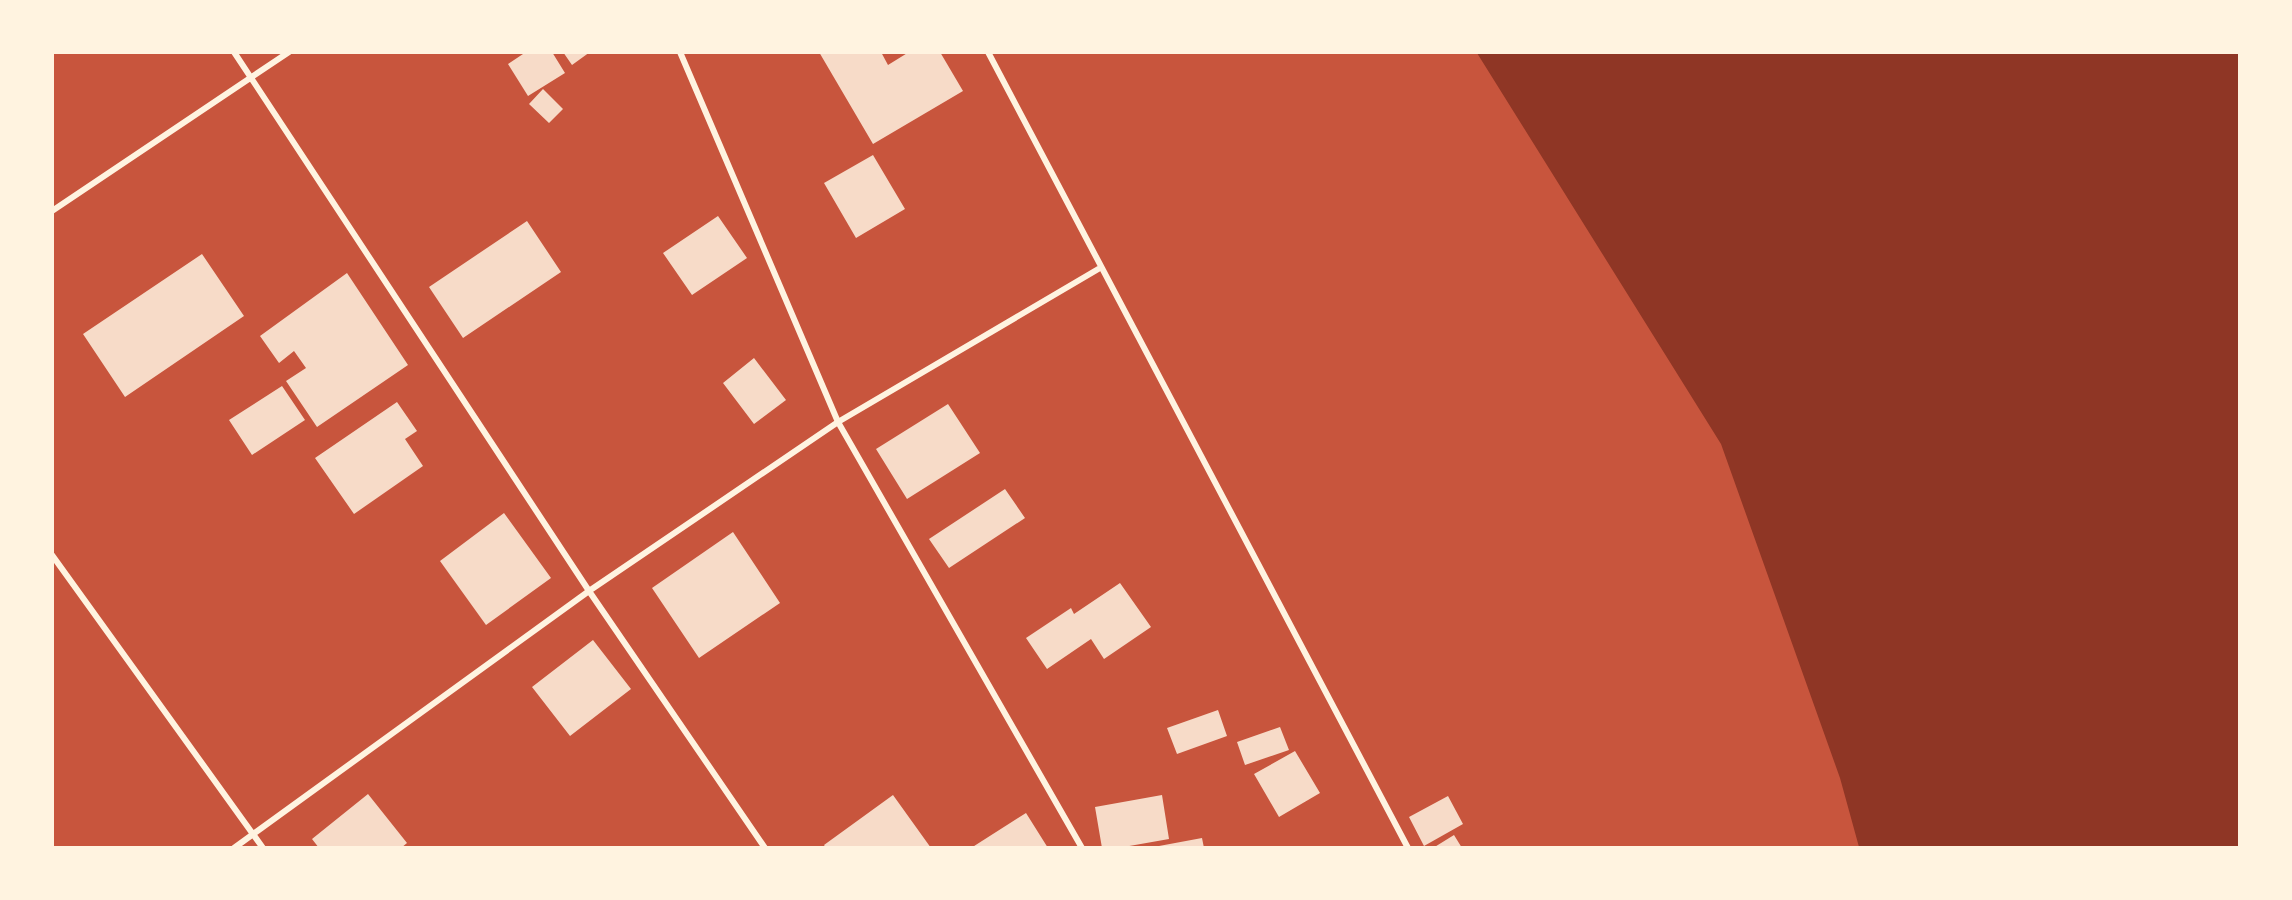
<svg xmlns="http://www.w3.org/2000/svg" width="2292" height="900" viewBox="0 0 2292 900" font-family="Mulish,sans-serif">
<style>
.water{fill:#8f3625}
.building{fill:#f7dbc8}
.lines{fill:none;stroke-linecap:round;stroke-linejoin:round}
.minor{stroke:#fff3e0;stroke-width:6}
</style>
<rect width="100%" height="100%" fill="#c8553d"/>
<path class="water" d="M1477,53H2239V847H1859L1840,778L1721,444Z"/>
<path class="building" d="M526,52H552L565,73L528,96L508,64Z
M563,52H590L572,65Z
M819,52H881L888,65L909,52H940L963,91L873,144Z
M543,89L563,109L549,123L529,104Z
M873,155L905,209L856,238L824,183Z
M718,216L747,258L692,295L663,253Z
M527,221L561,272L463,338L429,287Z
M202,254L244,316L125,397L83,334Z
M347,273L408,365L317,427L286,381L306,368L294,351L279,363L260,336Z
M754,358L786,400L754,424L723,383Z
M282,386L305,420L252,455L229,420Z
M397,402L417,431L405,439L423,466L354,514L315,458Z
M948,404L980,453L907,499L876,449Z
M1005,489L1025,518L949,568L929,539Z
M504,513L551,578L486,625L440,561Z
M733,532L780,603L699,658L652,588Z
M1120,583L1151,627L1104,659L1091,639L1047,669L1026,638L1071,608L1074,614Z
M593,640L631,689L570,736L532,687Z
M1218,710L1227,736L1177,754L1167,728Z
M1280,727L1289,750L1245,765L1237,742Z
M1295,751L1320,793L1279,817L1254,774Z
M368,794L407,843L401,848H319L312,839Z
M893,795L931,848H826L824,845Z
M1162,795L1169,839L1118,848H1102L1095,807Z
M1448,796L1463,824L1424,846L1409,817Z
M1026,813L1048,848H971Z
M1454,835L1462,848H1433Z
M1202,838L1204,848H1159V846Z"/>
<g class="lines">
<path class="minor" d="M234,52L589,591L765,848
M680,52L838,422L1082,848
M988,52L1408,848
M52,211L289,52
M52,555L263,848
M234,848L589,591L838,422L1100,268"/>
</g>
<rect width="2292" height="900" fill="none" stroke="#fff3e0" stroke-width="108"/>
</svg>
